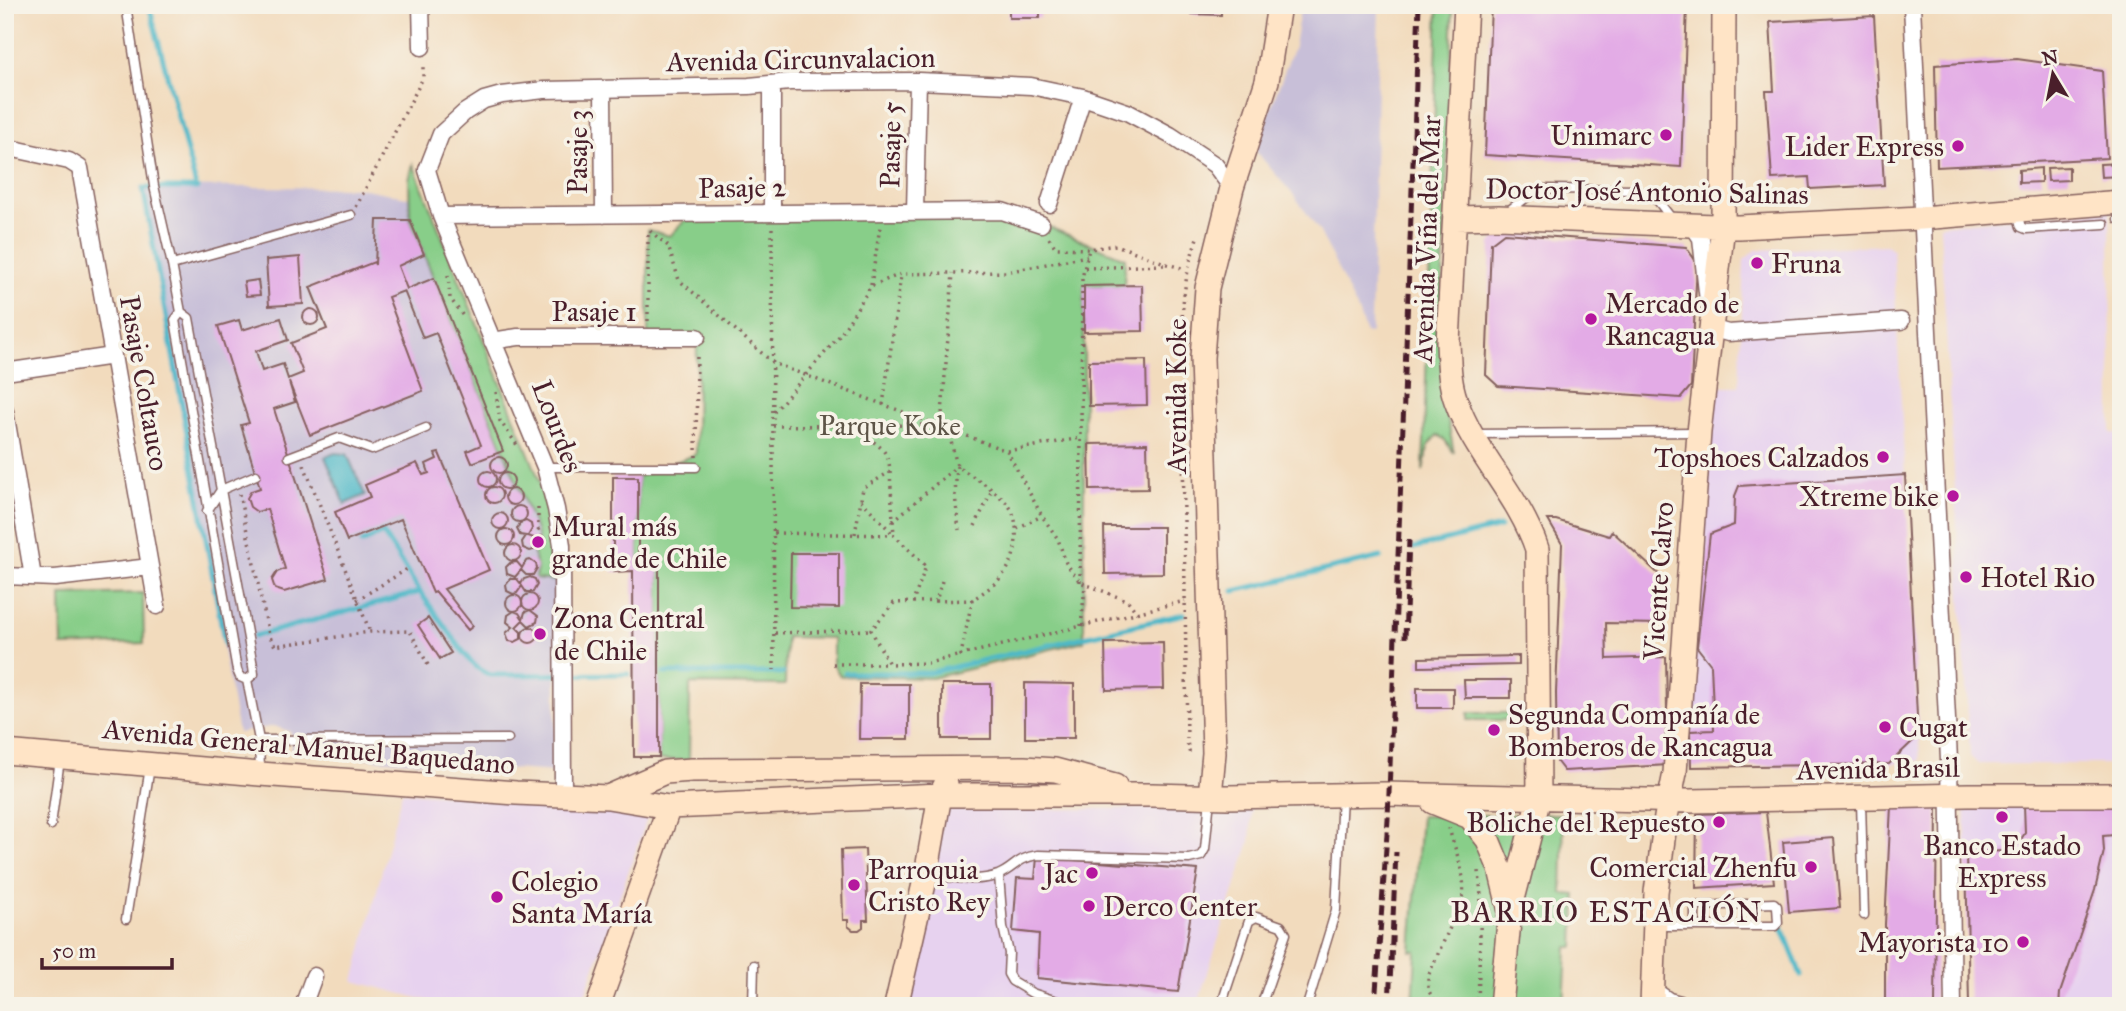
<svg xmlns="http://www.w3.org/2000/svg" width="2126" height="1011" viewBox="0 0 2126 1011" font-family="'IM FELL Great Primer',serif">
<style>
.built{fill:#e7d2ef}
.industrial{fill:#c8bfd8}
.green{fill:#88ce89;stroke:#69765a;stroke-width:2}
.water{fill:#4bb7c8;stroke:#4a6b7a;stroke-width:2}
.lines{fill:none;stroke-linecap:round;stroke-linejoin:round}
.stream{stroke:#4bb7c8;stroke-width:5}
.building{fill:#e3abe6}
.lane-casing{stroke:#85615e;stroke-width:11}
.street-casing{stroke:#85615e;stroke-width:19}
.secondary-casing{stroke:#85615e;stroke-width:26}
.path{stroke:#85615e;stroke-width:3.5;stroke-dasharray:2 5;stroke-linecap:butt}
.lane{stroke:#fff;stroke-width:8}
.street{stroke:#fff;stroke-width:16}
.secondary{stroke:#ffe4c6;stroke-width:23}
.rail{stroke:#4a1f2b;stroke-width:5;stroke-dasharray:10 5;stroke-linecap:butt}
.poi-dot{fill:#b5179e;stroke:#f7f3e8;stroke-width:2.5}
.labels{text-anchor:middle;stroke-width:7;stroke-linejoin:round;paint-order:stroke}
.street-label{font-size:28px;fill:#4a1f2b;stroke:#f7f3e8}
.poi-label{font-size:28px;fill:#4a1f2b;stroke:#f7f3e8;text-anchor:start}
.park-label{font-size:28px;fill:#5d5447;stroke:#f7f3e8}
.neighbourhood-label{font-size:30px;letter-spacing:2px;fill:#4a1f2b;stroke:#f7f3e8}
</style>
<rect width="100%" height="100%" fill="#f7f3e8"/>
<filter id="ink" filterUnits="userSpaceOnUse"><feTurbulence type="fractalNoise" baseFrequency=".0143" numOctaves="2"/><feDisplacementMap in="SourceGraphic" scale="14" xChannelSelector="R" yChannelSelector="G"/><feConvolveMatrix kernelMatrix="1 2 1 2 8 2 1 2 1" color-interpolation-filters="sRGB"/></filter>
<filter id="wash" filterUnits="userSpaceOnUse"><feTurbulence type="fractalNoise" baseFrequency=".00686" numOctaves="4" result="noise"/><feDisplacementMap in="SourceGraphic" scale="28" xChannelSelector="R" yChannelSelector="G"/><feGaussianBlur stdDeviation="1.57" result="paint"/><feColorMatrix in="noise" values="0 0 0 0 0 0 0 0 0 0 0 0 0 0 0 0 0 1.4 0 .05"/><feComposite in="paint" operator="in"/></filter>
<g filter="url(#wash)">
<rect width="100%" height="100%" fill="#f2dbbd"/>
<path class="built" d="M2110,210L2111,433L2121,434V764H1978L1970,756L1940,225Z
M1887,245L1893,251L1920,761L1889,764L1691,767L1690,731L1701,495L1709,386H1739L1744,260L1756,250Z
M402,792L598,803L649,813L581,1006H448L354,981Z
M2121,803V989L2115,987L2108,1006H1969L1965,805Z
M1252,808L1250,841L1197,1006H900L945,810Z"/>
<path class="industrial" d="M1301,5H1379L1371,324V332L1366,334L1358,311L1320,232L1296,198L1255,150L1294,46Z
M140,186L360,188L427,201L537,474L557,572L555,772L291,753V732L274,726L238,733Z"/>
<path class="green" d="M1438,5H1453L1441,327L1444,400L1454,453L1444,439L1437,435L1428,447L1423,471Z
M413,164L537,474L550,513L557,581L535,579L537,568L533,550L539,548L536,530L410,220L409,180Z
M1002,211L1041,224L1125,258L1124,286H1084V641L932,678L840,676L833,664V638L786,637L785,685L690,684L689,760H659V568L638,567V477L696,454L697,337H648V230L670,236L692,213Z
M143,593L144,643L62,646L61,595Z
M1468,713H1524V720H1468Z
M1564,814L1562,894L1576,895L1574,947H1567L1564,1006H1413L1416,951H1411L1421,816Z"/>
<path class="water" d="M335,453L347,454L365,495L345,504L325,457Z"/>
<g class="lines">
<path class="stream" d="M149,5L195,183
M197,188H143L225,644
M362,543L383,533L420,592L470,661L479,669L490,675L629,674
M1414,548L1500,527
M1234,591L1381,557
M255,636L420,592
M664,673H783
M845,673H928L1184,614
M1781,924L1801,975"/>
</g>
<g id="blocks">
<path class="building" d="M1009,5H1040V18H1009Z
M1191,5H1221V15L1191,14Z
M1491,5H1687L1681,167L1485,155Z
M1874,16L1884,185L1810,189L1809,177L1772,179L1766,91H1774L1770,22Z
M2017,59L2102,71L2107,158L1937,167L1935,65Z
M2121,163V176L2101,177L2100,164Z
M2069,167V180L2048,181L2047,168Z
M2041,168V182L2019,183V170Z
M377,220H410L424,254L398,266L407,289L434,278L503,451L472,463L467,451L481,445L436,333L423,338L404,291L388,297L423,391L310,435L289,382L295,402L274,409L328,579L284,592L275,589L272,580L277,572L285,569L267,509L257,512L250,507L247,498L251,491L260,488L241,425L249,423L218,326L239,320L242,330L281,318L288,340L256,351L262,371L283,364L288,379L303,373L291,343L327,329L310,287L374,262L375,265Z
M1504,233L1686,247L1697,263L1691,386L1681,398L1498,386L1486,375L1491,243Z
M300,257L303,304L269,306L266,260Z
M258,280L260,295L246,296L244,282Z
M1142,285L1143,331L1084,332V286Z
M303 317a8 8 0 1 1 16 0a8 8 0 1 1-16 0Z
M1146,360L1147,405L1089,406V361Z
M1147,443L1148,489L1090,490L1089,444Z
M439,453L489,570L444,589L473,626L468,630L436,592L433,593L401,519L347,541L335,512L370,497L365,485L417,463L423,475L429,473L426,464L437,459L435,454Z
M491 465a8 8 0 1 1 16 0a8 8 0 1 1-16 0Z
M480 479a8 8 0 1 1 16 0a8 8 0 1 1-16 0Z
M498 481a8 8 0 1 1 16 0a8 8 0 1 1-16 0Z
M1905,475L1918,736L1889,764L1691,767L1690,731L1714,730L1711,665L1697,647L1710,534L1734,525L1735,496L1739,486Z
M613,477H638V567H659V757H634L633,571L613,572Z
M486 495a8 8 0 1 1 16 0a8 8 0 1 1-16 0Z
M505 497a8 8 0 1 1 16 0a8 8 0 1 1-16 0Z
M511 514a8 8 0 1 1 16 0a8 8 0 1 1-16 0Z
M492 521a8 8 0 1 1 16 0a8 8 0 1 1-16 0Z
M1548,520H1556L1609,536L1612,531L1665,580L1663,624L1606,623L1607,659L1666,657L1668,765L1564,771L1557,762L1556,693L1562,544Z
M526,521L531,524L532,529L528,536L534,538L537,544L534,550L530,551L523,548L522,542L526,536L520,535L517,529L520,523Z
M1104,527H1163V573L1105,574Z
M498 537a8 8 0 1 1 16 0a8 8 0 1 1-16 0Z
M505 553a8 8 0 1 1 16 0a8 8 0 1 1-16 0Z
M791,553H839V608L790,607Z
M530,560L536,564L537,568L533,575H526L521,570L515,577L507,574L506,567L510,563L517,562L522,568L526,561Z
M530,577L535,579L537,585L533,592H526L522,586L517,593L513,594L507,591L506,584L510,579H517L521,584L524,579Z
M522 602a8 8 0 1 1 16 0a8 8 0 1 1-16 0Z
M506 603a8 8 0 1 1 16 0a8 8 0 1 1-16 0Z
M530,610L538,616L537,622L529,626L523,620L516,627L521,632V639L515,642L509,641L506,633L513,627L507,622L508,615L514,611L519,613L523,619L525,612Z
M428,618L451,653L440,659L418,625Z
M522 635a8 8 0 1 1 16 0a8 8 0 1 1-16 0Z
M1163,642L1164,689L1106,690L1105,643Z
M1519,656V665L1419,667V658Z
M1464,680H1511V698H1465Z
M1025,683L1074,684V738H1025Z
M860,684H909V739H859Z
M942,684H991V739H942Z
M1417,688H1453V708H1417Z
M2121,803V845H2113L2114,835L2103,836L2104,851L2095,890L2060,993L2059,1006H1969L1966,852L2011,851L2010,844H2018L2025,833L2024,804Z
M1891,806H1937L1935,1006H1885V924Z
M1766,812L1774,883L1696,888L1697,814Z
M1834,838L1840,908L1789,912L1783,842Z
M865,849L868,920H863V927L859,930H853L848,926V920H843L841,850Z
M1037,857L1198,870L1178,992L1037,978L1039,934L1013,931L1017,878L1035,879Z"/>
</g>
</g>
<g filter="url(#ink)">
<use href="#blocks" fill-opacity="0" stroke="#85615e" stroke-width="2"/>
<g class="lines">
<defs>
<path id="lane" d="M126,5L154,186L172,265
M1507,212L1531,194L1544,189L1637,190L1658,201L1672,219
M2017,213L2021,227L2026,229L2104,224
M2118,219H2121
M181,312L189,318L221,490L207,511
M1475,434L1696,432
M289,457L339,438L372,450L426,428
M545,467H696
M256,475L221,490L253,666L254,674L247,680L259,740L260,771
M247,680L240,677L237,670L175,320L181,312L172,265L351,215
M259,740L508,739
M1861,801L1864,915
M51,825L60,759
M929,875C951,877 977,883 998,875C1015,868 1016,858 1038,855L1189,859L1201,856L1205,849L1210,799
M999,875L1003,927L1009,953L1008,974L1012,981L1032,993L1072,1006
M126,919L150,767
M1657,926H1775L1778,923L1777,906L1774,903L1697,906L1695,910V926
M1656,987L1670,997L1688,1002L1842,1006
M753,1006L754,965
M1221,1006L1249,921L1256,917L1281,926L1286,934L1261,1006
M1307,1006L1336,910L1342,796"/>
<path id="street" d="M421,5L422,47
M1912,5L1949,760L1953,1006
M603,89L604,215
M5,147L69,161L80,168L157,606
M1049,204L1083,97
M915,211L918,81
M772,212V84
M441,216L1002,211L1041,224
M1693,226L1701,238L1711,328L1728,333L1901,321
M492,341L518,337H697
M5,372L113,356
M5,411L33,577
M5,576L55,578L150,567
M563,795L562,545L556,509L545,467L441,216L427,170L441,134L465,112L484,100L502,95L544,90L749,86L790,82L918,81L1031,86L1083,97L1127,112L1170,135L1215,165L1232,188
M303,1006L314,976"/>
<path id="secondary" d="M1466,5L1448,342C1449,362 1449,382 1456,401C1475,455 1519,495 1537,549L1539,798L1510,911
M1456,218L1499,217L1739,227L1921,218L2121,202
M5,752L260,774L516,793L608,797L669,807L940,795H1152L1228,797L1385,794L1690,801L1968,795H2121
M1210,796L1214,753L1202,358L1207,288L1232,188L1267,81L1279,5
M608,797L665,772L692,770L1024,768L1055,770L1115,786
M1433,802L1470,817L1488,840L1500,869L1510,911L1501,1006
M598,1006L669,807
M896,1006L926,875L940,795L946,784
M1652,1006L1656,892L1666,817L1675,773L1699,432L1723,226L1724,5"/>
</defs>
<use href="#lane" class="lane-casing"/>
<use href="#street" class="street-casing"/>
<use href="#secondary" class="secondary-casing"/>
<path class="path" d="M356,207L423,78V63
M772,228L774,670
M650,231L668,246L679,280L773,363L1007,451L1042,516L1058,539L1066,563L1080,582L1128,601L1137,613
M1049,238L1056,248L1089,249L1116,245L1167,264L1185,269
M1085,268L1164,265
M448,275L450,298L463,316
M871,285L880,227
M648,321V230
M1182,344C1181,306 1185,274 1197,238
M496,392L500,421L517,445
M883,405L901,275
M774,412L841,334L871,286L901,274L1006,272L1087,256
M773,426L932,425
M941,427L953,273
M948,429L957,466C975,478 995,489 1009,506C1015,514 1017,527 1016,537C1015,570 998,583 972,600
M1183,443L1187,742L1189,751L1194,752
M1007,451L1081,438
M696,457L697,353
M304,465L370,632
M957,466L955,495L959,530
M890,472L894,535
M239,494L269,635L275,646L370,632L410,631L428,665
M861,500L893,534
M538,508V529L546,548
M893,521L957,466
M975,526L992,490
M1017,528L1042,516
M774,533L894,535L926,566L913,602
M855,534L863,488L890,472C889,449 878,445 860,433L859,425
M942,581L936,601L972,600L961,655L1185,601
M1080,582L1082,278L1089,249
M357,600L409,568
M936,601L894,603L871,630L889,664L928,663L961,655
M1081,626L1085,586
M775,633L871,630
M833,664H889
M1504,831L1512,817
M1438,1006L1428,990V976L1462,901C1468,876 1455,852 1449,828
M1478,1006L1481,897L1479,871"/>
<use href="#lane" class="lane"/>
<use href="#street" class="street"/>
<use href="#secondary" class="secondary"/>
<path class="rail" d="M1405,638L1409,540
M1375,1006L1388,819L1419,5
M1389,1006L1396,852"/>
</g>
</g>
<g class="poi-dot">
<circle cx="1666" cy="135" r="7"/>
<circle cx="1958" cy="146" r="7"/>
<circle cx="1757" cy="263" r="7"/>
<circle cx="1591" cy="319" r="7"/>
<circle cx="1883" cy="457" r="7"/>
<circle cx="1953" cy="496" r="7"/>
<circle cx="538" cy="542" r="7"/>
<circle cx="1966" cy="577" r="7"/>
<circle cx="540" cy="634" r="7"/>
<circle cx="1885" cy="727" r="7"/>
<circle cx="1494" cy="730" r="7"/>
<circle cx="2002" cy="817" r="7"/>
<circle cx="1719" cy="822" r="7"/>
<circle cx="1811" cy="867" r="7"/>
<circle cx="1092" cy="873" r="7"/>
<circle cx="854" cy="885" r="7"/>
<circle cx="497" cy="897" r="7"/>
<circle cx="1089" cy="906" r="7"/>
<circle cx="2023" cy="942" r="7"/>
</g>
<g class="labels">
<g class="street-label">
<text transform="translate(801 59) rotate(-1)" y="10">Avenida Circunvalacion</text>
<text transform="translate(890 145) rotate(-89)" y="10">Pasaje 5</text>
<text transform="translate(577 152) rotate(-90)" y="10">Pasaje 3</text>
<text transform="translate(742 187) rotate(-1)" y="10">Pasaje 2</text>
<text transform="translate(1647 191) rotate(1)" y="10">Doctor José Antonio Salinas</text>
<text transform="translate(1426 239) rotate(-88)" y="10">Avenida Viña del Mar</text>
<text x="594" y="321">Pasaje 1</text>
<text transform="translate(145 383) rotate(80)" y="10">Pasaje Coltauco</text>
<text transform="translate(1176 396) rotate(-90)" y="10">Avenida Koke</text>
<text transform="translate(558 426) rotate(69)" y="10">Lourdes</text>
<text transform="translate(1658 581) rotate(-86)" y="10">Vicente Calvo</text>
<text transform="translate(309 746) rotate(5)" y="10">Avenida General Manuel Baquedano</text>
<text transform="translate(1878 768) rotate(-1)" y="10">Avenida Brasil</text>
</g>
<g class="poi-label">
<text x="1652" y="145" text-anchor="end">Unimarc</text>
<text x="1944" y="156" text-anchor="end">Lider Express</text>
<text x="1771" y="273">Fruna</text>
<text x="1605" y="313">Mercado de<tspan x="1605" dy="32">Rancagua</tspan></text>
<text x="1869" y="467" text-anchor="end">Topshoes Calzados</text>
<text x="1939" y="506" text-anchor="end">Xtreme bike</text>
<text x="552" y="536">Mural más<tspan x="552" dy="32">grande de Chile</tspan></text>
<text x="1980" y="587">Hotel Rio</text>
<text x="554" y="628">Zona Central<tspan x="554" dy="32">de Chile</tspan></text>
<text x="1508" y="724">Segunda Compañía de<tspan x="1508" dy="32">Bomberos de Rancagua</tspan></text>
<text x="1899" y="737">Cugat</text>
<text x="1705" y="832" text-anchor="end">Boliche del Repuesto</text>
<text x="2002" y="855" text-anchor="middle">Banco Estado<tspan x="2002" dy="32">Express</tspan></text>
<text x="1797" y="877" text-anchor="end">Comercial Zhenfu</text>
<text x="868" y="879">Parroquia<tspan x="868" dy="32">Cristo Rey</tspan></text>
<text x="1078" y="883" text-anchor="end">Jac</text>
<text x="511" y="891">Colegio<tspan x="511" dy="32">Santa María</tspan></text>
<text x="1103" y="916">Derco Center</text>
<text x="2009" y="952" text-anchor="end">Mayorista 10</text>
</g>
<g class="park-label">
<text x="890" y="435">Parque Koke</text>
</g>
<g class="neighbourhood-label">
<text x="1607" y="922">BARRIO ESTACIÓN</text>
</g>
</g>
<rect width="2126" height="1011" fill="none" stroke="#f7f3e8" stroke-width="28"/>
<g transform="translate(2053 74) rotate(350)" stroke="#f7f3e8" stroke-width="5" paint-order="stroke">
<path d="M0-5L12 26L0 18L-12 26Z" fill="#4a1f2b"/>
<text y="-10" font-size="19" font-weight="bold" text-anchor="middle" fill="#4a1f2b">N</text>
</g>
<path d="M42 958v10h130v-10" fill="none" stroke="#4a1f2b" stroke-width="3.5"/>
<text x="52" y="958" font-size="21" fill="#4a1f2b" stroke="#f7f3e8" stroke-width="5" paint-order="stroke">50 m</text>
</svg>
